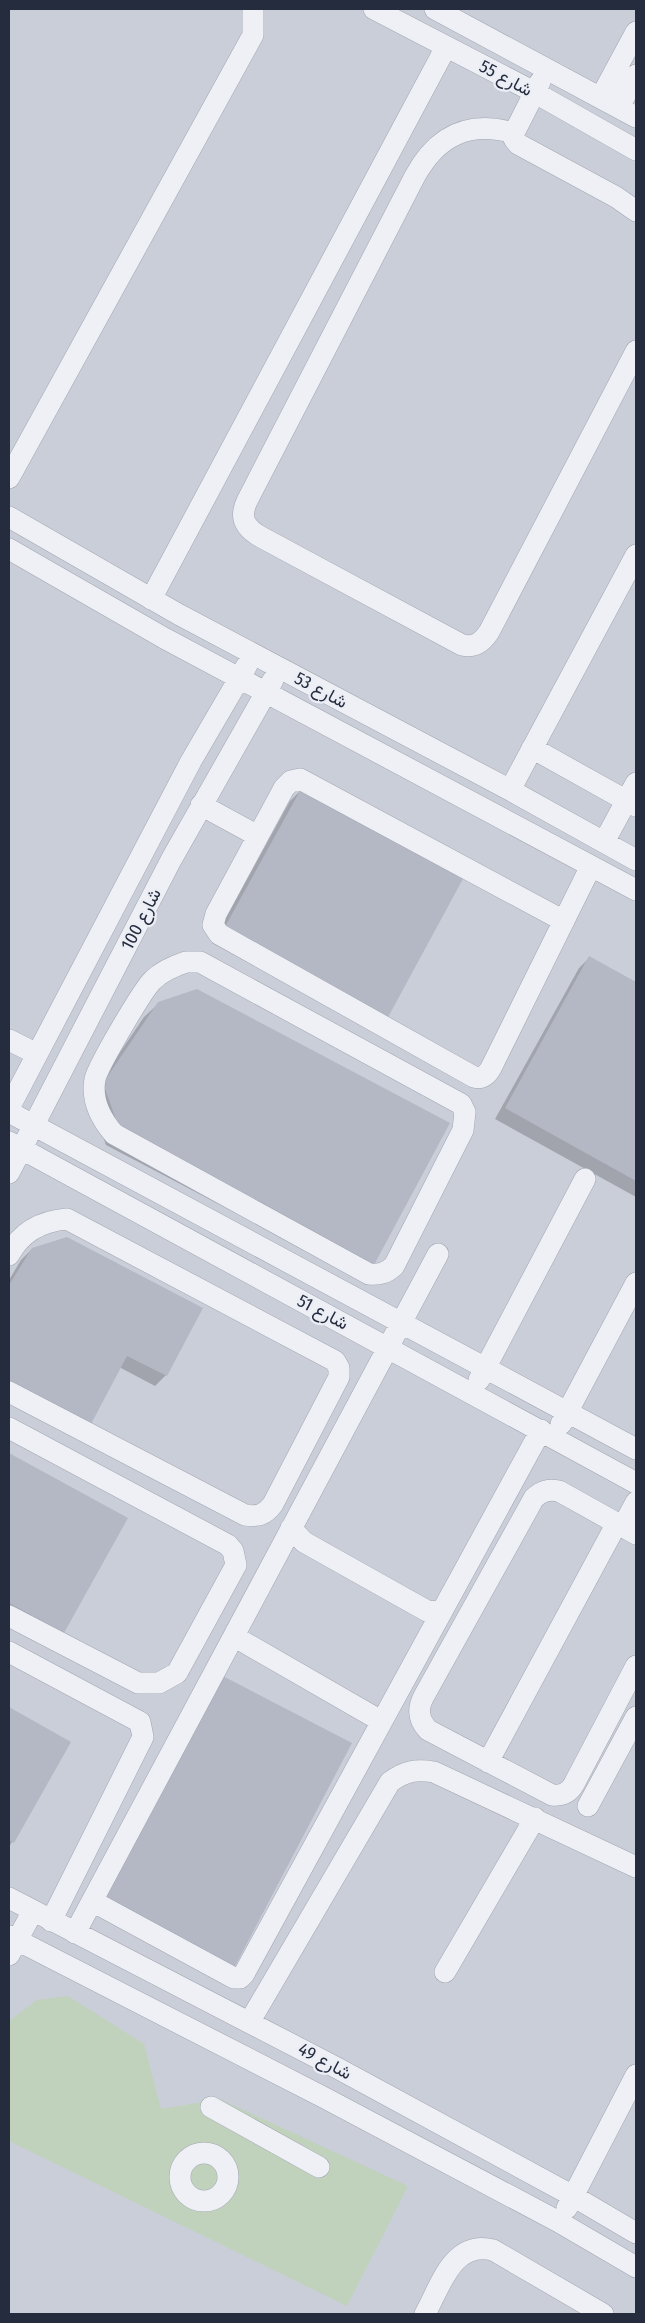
<svg xmlns="http://www.w3.org/2000/svg" width="645" height="2323" viewBox="0 0 645 2323" font-family="'Fira Sans Condensed',Vazirmatn,sans-serif">
<style>
.built{fill:#caced9}
.green{fill:#c0d1bc}
.shadow{fill:#0003}
.building{fill:#b3b8c4}
.lines{fill:none;stroke-linecap:round;stroke-linejoin:round}
.minor-casing{stroke:#a1a6b1;stroke-width:22}
.minor{stroke:#eef0f5;stroke-width:21}
.labels{text-anchor:middle;stroke-width:4.5;stroke-linejoin:round;paint-order:stroke}
.street-label{font-size:18px;fill:#252c3e;stroke:#ebeef5}
</style>
<rect width="100%" height="100%" fill="#dcdfe7"/>
<path class="built" d="M9,9H636V2314H9Z"/>
<path class="green" d="M68,1996L144,2044L161,2109L220,2099L408,2186L347,2306L9,2141V2021L37,2000Z"/>
<path class="shadow" d="M301,790L374,1031L212,943L290,801Z
M589,958L636,984V1197L495,1119L579,968Z
M159,1003L359,1278L106,1145L89,1098L144,1017Z
M32,1249L201,1309L166,1375L155,1386L119,1367L9,1398V1280L21,1260Z
M9,1454L126,1519L63,1633L9,1624Z
M9,1709L69,1742L9,1847Z"/>
<path class="building" d="M301,789L464,877L386,1021L222,932Z
M589,956L636,982V1181L505,1108Z
M197,989L450,1123L374,1265L120,1131L103,1083L158,1002Z
M67,1237L203,1308L167,1376L127,1356L91,1424L9,1382V1285L32,1248Z
M9,1453L128,1518L64,1633L9,1603Z
M217,1673L352,1743L233,1970L97,1899Z
M9,1707L71,1742L14,1843L9,1840Z"/>
<g class="lines">
<defs>
<path id="minor" d="M374,9L534,92L636,150
M435,9L636,117
M601,97L636,32
M619,107L636,75
M514,133L540,82
M636,211L616,197L518,144L514,139V133C468,120 437,136 415,176L247,501C239,518 245,528 261,537L462,645C475,648 482,642 489,632L636,351
M9,478L253,35V9
M9,517L178,614L510,790L636,860
M9,549L164,638L636,890
M151,599L446,47
M532,748L636,806
M510,790L636,555
M201,805L258,836
M604,842L636,783
M564,921L300,779L291,781L284,788L216,914L213,925L219,934L474,1077C482,1079 487,1075 491,1068L591,866
M186,962H200L461,1104L465,1112L463,1130L394,1266C386,1273 380,1275 369,1274L114,1134C101,1119 91,1100 95,1079C98,1066 143,989 153,980C162,971 174,966 186,962Z
M9,1040L37,1054
M9,1108L191,761L247,665
M9,1112L636,1449
M9,1142L636,1483
M9,1173L171,860L273,680
M9,1255C21,1232 42,1221 67,1219L335,1361L339,1368V1377L273,1504C265,1515 258,1517 245,1515L9,1392
M479,1380L585,1179
M561,1424L636,1283
M9,1428L228,1545L233,1551L236,1565L177,1673L159,1683H138L9,1616
M623,1526L636,1502
M291,1528L304,1542L427,1611L437,1612L441,1610
M636,1534L559,1491C548,1489 542,1491 534,1498L424,1696C417,1709 418,1719 428,1730L552,1795C562,1796 569,1793 574,1784L636,1666
M235,1637L381,1721
M9,1652L140,1722L143,1737L51,1921
M488,1762L617,1523
M588,1806L636,1717
M9,1898L339,2069L573,2196L636,2233
M92,1901L234,1978H240L244,1974L541,1430
M75,1933L438,1254
M9,1936L323,2097L559,2222L636,2267
M9,1955L33,1911
M445,1972L535,1818
M250,2021L390,1782C405,1771 416,1769 434,1772L636,1867
M211,2107L319,2167
M180 2177a24 24 0 1 1 48 0a24 24 0 1 1-48 0Z
M567,2208L636,2075
M425,2314C441,2285 453,2240 493,2250L603,2314"/>
</defs>
<use href="#minor" class="minor-casing"/>
<use href="#minor" class="minor"/>
</g>
<g class="labels">
<g class="street-label">
<text transform="translate(506 78) rotate(28)" y="6">شارع 55</text>
<text transform="translate(321 690) rotate(28)" y="6">شارع 53</text>
<text transform="translate(141 919) rotate(-63)" y="6">شارع 100</text>
<text transform="translate(323 1312) rotate(28)" y="6">شارع 51</text>
<text transform="translate(325 2061) rotate(28)" y="6">شارع 49</text>
</g>
</g>
<rect width="645" height="2323" fill="none" stroke="#252c3e" stroke-width="20"/>
</svg>
